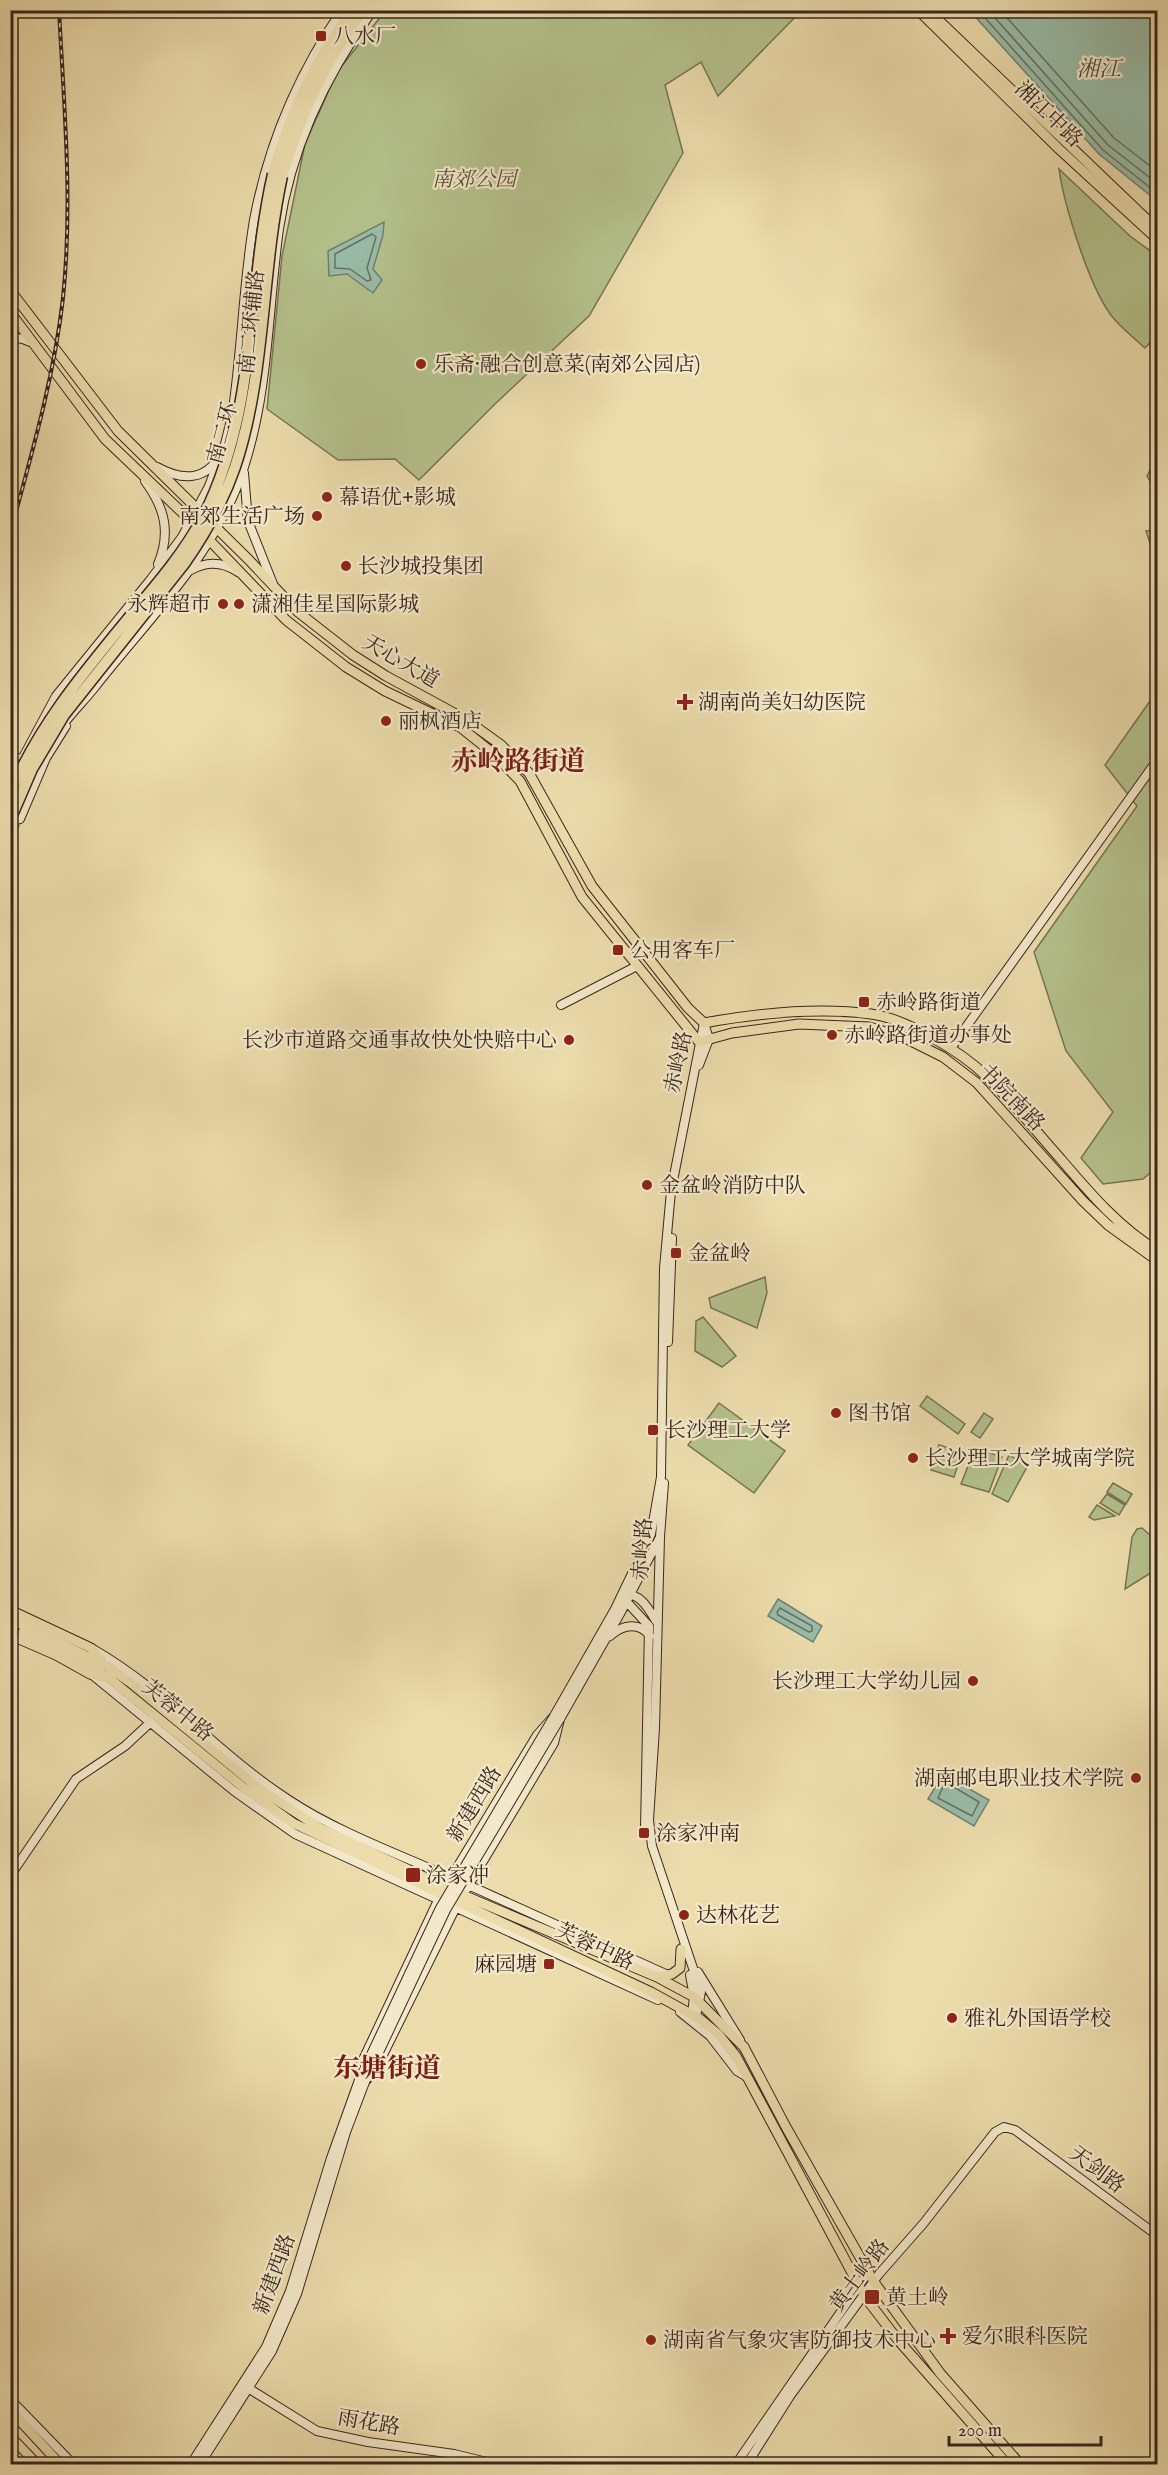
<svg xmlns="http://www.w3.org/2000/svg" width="1168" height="2475" viewBox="0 0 1168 2475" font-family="'IM FELL English','Noto Serif SC',serif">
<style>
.green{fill:#b4c18c;stroke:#767456;stroke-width:1.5}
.water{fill:#99bca8;stroke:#728071;stroke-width:1.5}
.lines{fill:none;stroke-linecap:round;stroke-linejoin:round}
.shore{stroke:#687164;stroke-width:1.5}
.secondary-casing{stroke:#38261f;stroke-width:10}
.primary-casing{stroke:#38261f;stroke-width:11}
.highway-casing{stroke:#38261f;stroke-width:13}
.secondary{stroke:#f3e8c9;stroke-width:8}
.primary{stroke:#ecdcac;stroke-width:9}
.highway{stroke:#ecdcac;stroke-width:10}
.rail-casing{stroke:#38261f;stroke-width:4}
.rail{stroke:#f3e8c9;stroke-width:1.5;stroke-dasharray:4.5;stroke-linecap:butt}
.secondary-bridge-casing{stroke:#38261f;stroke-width:10;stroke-linecap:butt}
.highway-bridge-casing{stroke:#38261f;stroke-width:13;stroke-linecap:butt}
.secondary-bridge{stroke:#f3e8c9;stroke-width:8}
.highway-bridge{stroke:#ecdcac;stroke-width:10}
.poi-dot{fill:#8f2418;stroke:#f3e8c9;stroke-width:2}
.labels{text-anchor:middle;stroke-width:4.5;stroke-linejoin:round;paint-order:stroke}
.poi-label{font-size:21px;fill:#38261f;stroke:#f3e8c9;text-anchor:start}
.street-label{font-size:21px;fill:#38261f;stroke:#f3e8c9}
.park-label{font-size:21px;font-style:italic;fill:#574d3a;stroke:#f3e8c9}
.water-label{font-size:22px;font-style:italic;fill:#504c41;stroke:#f3e8c9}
.district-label{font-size:27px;font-weight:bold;fill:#7a1f14;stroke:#f3e8c9}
</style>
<rect width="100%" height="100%" fill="#ecdcac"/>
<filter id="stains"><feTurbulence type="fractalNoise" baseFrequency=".00333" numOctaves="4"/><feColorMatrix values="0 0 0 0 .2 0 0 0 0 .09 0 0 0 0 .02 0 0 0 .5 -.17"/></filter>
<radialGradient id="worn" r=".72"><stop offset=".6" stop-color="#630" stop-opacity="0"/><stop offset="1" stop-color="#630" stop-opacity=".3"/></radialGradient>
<path class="green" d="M802,10L718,96L701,62L665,85L683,153L589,316L496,403L419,480L395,459L338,460L267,409L282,256L305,144L337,72L385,11Z
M1059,169L1130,236L1157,256V335L1145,348C1135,339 1124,330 1115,320C1091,294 1064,205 1059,169Z
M1157,456L1158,493H1157L1147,476Z
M1157,530H1158L1157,564L1146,531Z
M1157,686L1158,1166L1143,1179L1103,1184L1081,1158L1113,1112L1066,1051L1034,952L1137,806L1105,765L1150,701Z
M765,1277L767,1293L757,1328L711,1308L709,1298Z
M703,1317L736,1356L722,1367L695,1351L696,1321Z
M927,1396L965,1424L958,1434L920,1406Z
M719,1403L785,1451L754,1493L688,1445Z
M984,1413L993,1419L980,1438L971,1432Z
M939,1445L962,1452L954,1477L931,1470Z
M975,1448L1002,1457L989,1492L961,1484Z
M1009,1455L1028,1465L1008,1502L992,1494Z
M1113,1483L1132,1494L1126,1504L1107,1492Z
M1107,1494L1125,1505L1119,1515L1100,1503Z
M1097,1505L1115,1516L1094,1520L1089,1517Z
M1142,1528L1157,1541V1569L1125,1589L1132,1537L1137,1529Z"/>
<path class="water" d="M970,11H1157V201L1099,154Z
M384,222L383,235L373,269L382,280L373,293L347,274L329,276L328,251Z
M778,1599L822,1626L813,1642L768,1616Z
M943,1774L989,1800L974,1826L928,1799Z"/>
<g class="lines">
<path class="shore" d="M978,10L1103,150L1158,194
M988,10L1108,145L1158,184
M1000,10L1114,138L1158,172
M372,234L376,237L367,268L371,280L367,281L350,269L335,268V254Z
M780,1608L812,1626V1631L809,1632L778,1615L777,1612Z
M947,1783L979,1802L972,1816L938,1798L944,1784Z"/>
<defs>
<path id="secondary" d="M10,337L23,339L33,343
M157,467C177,478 201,483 217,460
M244,473L248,521L273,584
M145,481C165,508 171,533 158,564
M191,570C207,561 223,562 238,572
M60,729C70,714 84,701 95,687C149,618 217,553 244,467C269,390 268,308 279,229C291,148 325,76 373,10
M19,765L56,696L151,579L182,537L209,486L225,444L232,416C242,351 243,285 254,220C268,145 299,73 342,10
M10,773L18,758
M20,819L46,758L66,726
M10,838L18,813
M561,1005L637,966
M951,1048L1158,759
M699,1065L709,1039L704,1023
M668,1342L672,1238
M664,1483L660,1537L655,1728L649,1820L652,1846L701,1992L696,2016
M625,1594C641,1594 648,1608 656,1621
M625,1600L649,1626L645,1829
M610,1636C622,1625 639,1621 650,1636
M93,1649C165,1690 219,1755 289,1800C337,1832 401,1855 454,1879
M91,1674L234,1791L295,1834L658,2000
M10,1876L76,1779L125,1746L154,1719
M466,1884L668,1975
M698,1972L740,2040
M690,1975L694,1997L692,2014
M680,2012L710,2036L737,2071L747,2077
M248,2388L317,2431L368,2442L454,2454L495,2464
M10,2399L73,2464
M10,2455L20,2464
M191,2464L266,2347L290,2291L331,2158L359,2080L361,2064L441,1894L537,1735L554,1716L615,1609L651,1534L661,1477L664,1268L671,1191L704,1023
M200,2464L272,2351L297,2294L346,2132L365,2082L376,2069L458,1903L554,1743L560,1719L621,1612L660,1537
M736,2464L869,2271
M747,2464L790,2396L879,2274L923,2224L995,2132L1004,2127L1015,2130L1158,2236"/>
<path id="primary" d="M918,10L1059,149L1158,240
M928,10L1158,230
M10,290L118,431L248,559L298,612L353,655L386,676L465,719L501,745L529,773L592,886L688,1008L704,1023C759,1013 816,1007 871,1014C905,1018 962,1052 986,1076C1012,1101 1035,1130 1059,1157C1088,1191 1119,1228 1158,1251
M10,312L105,439L191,521L286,620L346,667L385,691L460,727L494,754L520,781L582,897L699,1042L732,1033L799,1024L869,1027L903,1037L943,1057L977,1083L1083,1201L1108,1225L1158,1261
M10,1610L91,1648L101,1659
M10,1619L107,1666L131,1683L261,1790L320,1828L463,1895L657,1977L694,1997L744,2047L786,2127L874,2282L940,2373L1020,2464
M23,1632L84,1662L110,1679L244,1788L293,1823L441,1894L651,1992L700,2019L719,2035L736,2056L865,2297L898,2340L1007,2464
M10,1635L56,1655L90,1674L104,1677
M657,1977L672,1974L680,1968L681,1949
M10,2410L60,2464
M10,2436L37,2464"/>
<path id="highway" d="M273,174C289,115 316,60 352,10
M282,176C300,116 325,61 363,10"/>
</defs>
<use href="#secondary" class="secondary-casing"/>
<use href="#primary" class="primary-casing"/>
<use href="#highway" class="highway-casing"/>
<use href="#secondary" class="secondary"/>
<use href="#primary" class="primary"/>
<use href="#highway" class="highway"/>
<defs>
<path id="rail" d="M10,534C31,456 54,378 63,298C73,202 64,106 59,10"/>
</defs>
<use href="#rail" class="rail-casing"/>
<use href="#rail" class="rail"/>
<defs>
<path id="secondary-bridge" d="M359,2080L440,1908L554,1716
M365,2082L446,1910L560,1719"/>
<path id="highway-bridge" d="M10,794C39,725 85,671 132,614C157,584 183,554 202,519C258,412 247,289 273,174
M10,820L32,769L64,715L184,564C205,534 223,502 235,467C266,374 261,272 282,176"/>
</defs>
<use href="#secondary-bridge" class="secondary-bridge-casing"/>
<use href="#highway-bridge" class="highway-bridge-casing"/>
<use href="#secondary-bridge" class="secondary-bridge"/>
<use href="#highway-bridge" class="highway-bridge"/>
</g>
<g class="poi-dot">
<rect x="315" y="30" width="12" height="12" rx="3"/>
<circle cx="421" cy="364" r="6"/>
<circle cx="327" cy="497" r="6"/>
<circle cx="317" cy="516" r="6"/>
<circle cx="346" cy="566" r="6"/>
<circle cx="223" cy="604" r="6"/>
<circle cx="239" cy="604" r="6"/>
<path d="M682 693h6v6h6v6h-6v6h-6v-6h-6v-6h6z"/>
<circle cx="386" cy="721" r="6"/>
<rect x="612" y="944" width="12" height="12" rx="3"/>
<rect x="858" y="996" width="12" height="12" rx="3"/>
<circle cx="832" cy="1035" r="6"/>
<circle cx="569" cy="1040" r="6"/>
<circle cx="647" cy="1185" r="6"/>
<rect x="670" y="1247" width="12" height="12" rx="3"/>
<circle cx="836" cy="1413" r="6"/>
<rect x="647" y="1424" width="12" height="12" rx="3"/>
<circle cx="913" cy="1458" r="6"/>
<circle cx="973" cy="1681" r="6"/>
<circle cx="1136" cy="1778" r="6"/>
<rect x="638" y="1827" width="12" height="12" rx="3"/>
<rect x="405" y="1867" width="16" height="16" rx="3"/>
<circle cx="684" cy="1915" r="6"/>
<rect x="543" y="1958" width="12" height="12" rx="3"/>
<circle cx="952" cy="2018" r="6"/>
<rect x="864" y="2289" width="16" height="16" rx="3"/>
<path d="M945 2327h6v6h6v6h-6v6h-6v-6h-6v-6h6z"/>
<circle cx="651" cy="2340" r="6"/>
</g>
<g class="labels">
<g class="poi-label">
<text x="333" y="43">八水厂</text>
<text x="433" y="371">乐斋·融合创意菜(南郊公园店)</text>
<text x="339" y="504">幕语优+影城</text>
<text x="305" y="523" text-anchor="end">南郊生活广场</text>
<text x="358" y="573">长沙城投集团</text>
<text x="211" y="611" text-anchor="end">永辉超市</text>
<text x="251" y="611">潇湘佳星国际影城</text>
<text x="698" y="709">湖南尚美妇幼医院</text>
<text x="398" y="728">丽枫酒店</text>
<text x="630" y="957">公用客车厂</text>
<text x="876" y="1009">赤岭路街道</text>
<text x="844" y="1042">赤岭路街道办事处</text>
<text x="557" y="1047" text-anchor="end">长沙市道路交通事故快处快赔中心</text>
<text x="659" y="1192">金盆岭消防中队</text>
<text x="688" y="1260">金盆岭</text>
<text x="848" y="1420">图书馆</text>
<text x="665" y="1437">长沙理工大学</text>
<text x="925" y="1465">长沙理工大学城南学院</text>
<text x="961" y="1688" text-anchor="end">长沙理工大学幼儿园</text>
<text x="1124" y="1785" text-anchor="end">湖南邮电职业技术学院</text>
<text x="656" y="1840">涂家冲南</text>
<text x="426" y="1882">涂家冲</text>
<text x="696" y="1922">达林花艺</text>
<text x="537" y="1971" text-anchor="end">麻园塘</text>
<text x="964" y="2025">雅礼外国语学校</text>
<text x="886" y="2304">黄土岭</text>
<text x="962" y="2343">爱尔眼科医院</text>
<text x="663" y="2347">湖南省气象灾害防御技术中心</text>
</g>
<g class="street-label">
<text transform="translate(1049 114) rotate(44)" y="7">湘江中路</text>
<text transform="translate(251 322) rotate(-84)" y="7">南二环辅路</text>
<text transform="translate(222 433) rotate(-75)" y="7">南二环</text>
<text transform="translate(401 661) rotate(30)" y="7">天心大道</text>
<text transform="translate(678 1062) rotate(-78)" y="7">赤岭路</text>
<text transform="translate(1012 1097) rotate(46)" y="7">书院南路</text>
<text transform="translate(642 1549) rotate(-86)" y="7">赤岭路</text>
<text transform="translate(178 1710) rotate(39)" y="7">芙蓉中路</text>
<text transform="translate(474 1804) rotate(-59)" y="7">新建西路</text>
<text transform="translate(595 1946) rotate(25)" y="7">芙蓉中路</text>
<text transform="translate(1097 2169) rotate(37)" y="7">天剑路</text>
<text transform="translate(274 2274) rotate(-70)" y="7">新建西路</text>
<text transform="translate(859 2275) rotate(-53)" y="7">黄土岭路</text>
<text transform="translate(369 2422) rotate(10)" y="7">雨花路</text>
</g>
<g class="park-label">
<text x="474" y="186">南郊公园</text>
</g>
<g class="water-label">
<text x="1099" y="76">湘江</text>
</g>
<g class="district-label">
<text x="518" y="770">赤岭路街道</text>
<text x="387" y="2077">东塘街道</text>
</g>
</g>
<rect width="1168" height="2475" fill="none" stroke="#ecdcac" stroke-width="36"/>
<rect x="12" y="12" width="1144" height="2451" fill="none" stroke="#38261f" stroke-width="3"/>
<rect x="18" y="18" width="1132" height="2439" fill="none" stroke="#38261f" stroke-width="1.5"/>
<path d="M949 2436v9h152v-9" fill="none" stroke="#38261f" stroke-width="3"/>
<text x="958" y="2436" font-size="18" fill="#38261f" stroke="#f3e8c9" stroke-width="4.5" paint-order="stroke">200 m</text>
<rect width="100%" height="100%" filter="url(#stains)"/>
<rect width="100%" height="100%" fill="url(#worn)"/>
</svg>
